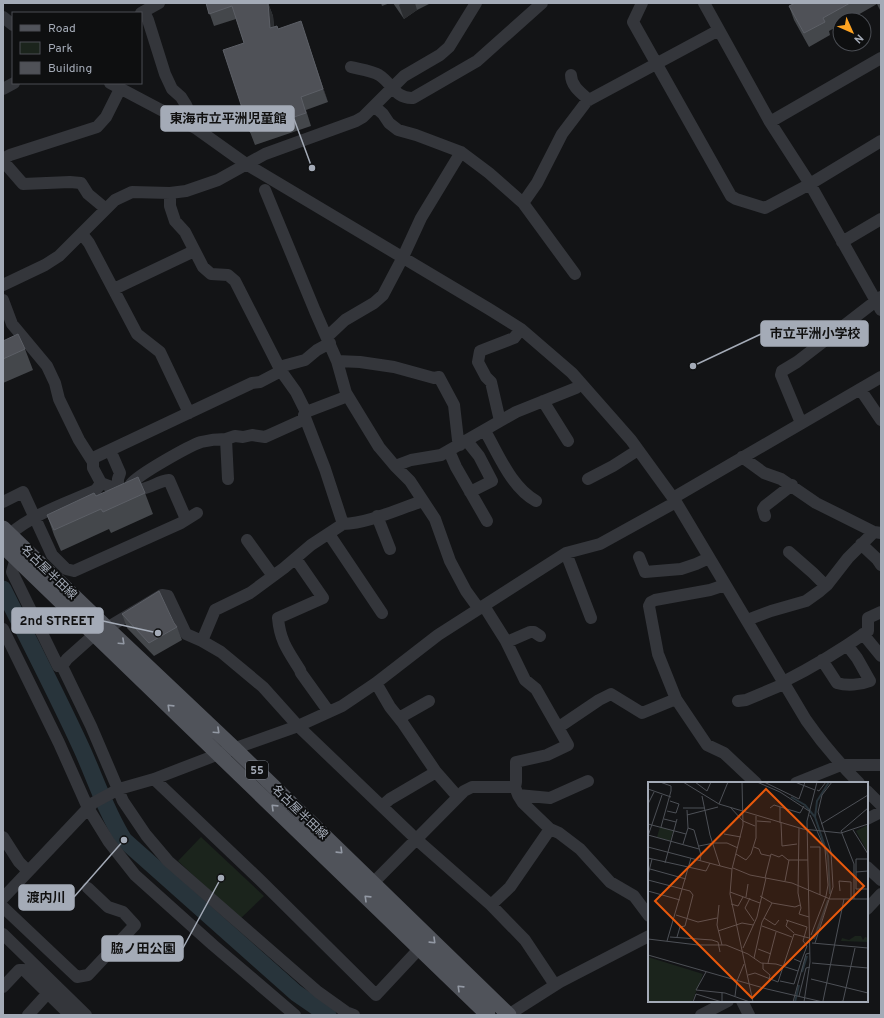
<svg xmlns="http://www.w3.org/2000/svg" width="884" height="1018" viewBox="0 0 884 1018" font-family="Overpass,'Noto Sans JP',sans-serif">
<style>
.green{fill:#1b241c}
.lines{fill:none;stroke-linecap:round;stroke-linejoin:round}
.river{stroke:#28343b;stroke-width:17}
.minor{stroke:#34363b;stroke-width:12}
.major{stroke:#50535a;stroke-width:15}
.wall{fill:#44474b}
.shaded-wall{fill:#2c2e31}
.building{fill:#4f5157;stroke:#5c5f66}
.oneway{stroke:#9399a4}
.labels{text-anchor:middle;stroke-width:4;stroke-linejoin:round;paint-order:stroke}
.shield{fill:#0e0f10;stroke:#777c85;stroke-width:1}
.shield-label{font-size:11px;font-weight:bold;fill:#a4abb7}
.street-label{font-size:12px;fill:#a4abb7;stroke:#0e0f10}
.inset-river{fill:none;stroke:#28343b;stroke-width:2}
.inset-road{fill:none;stroke:#4d5056;stroke-width:1}
.view{fill:#e8590c;fill-opacity:0.15;stroke:#e8590c;stroke-width:2}
.inset-edge{fill:none;stroke:#a4abb7;stroke-width:2}
.leader{fill:none;stroke:#a4abb7;stroke-width:1.5}
.callout-dot{fill:#a4abb7;stroke:#0e0f10;stroke-width:1.5}
.callout{fill:#a4abb7;stroke:#a4abb7;stroke-width:1.5}
.callout-label{font-size:13px;text-anchor:middle;font-weight:bold;fill:#111}
</style>
<rect width="100%" height="100%" fill="#131416"/>
<path class="green" d="M201,837L264,896L240,919L178,861Z"/>
<g class="lines">
<path class="river" d="M3,589C29,641 56,693 80,745C95,777 105,810 124,840L296,993L328,1015"/>
<path class="minor" d="M642,3L633,22L731,196L736,199L765,208L810,184L881,141
M704,3L770,122L810,184L881,310
M144,12L148,20L165,74L172,89L181,97L186,105L191,116L189,124
M141,13L159,3
M3,17L13,25
M351,67C359,69 373,71 379,75C392,83 395,99 413,98L477,61L542,3
M571,75C571,86 581,93 589,100
M110,83L197,129L246,164L489,309L521,329L572,373L631,440L676,502L806,720C822,743 839,763 859,783
M3,89L14,83
M374,106L383,114L389,123L398,130L416,135L461,152L489,173L523,203L575,274
M770,122L881,58
M3,159L10,155L97,127L106,117L120,89
M3,161L23,184L70,182L81,183L88,194L106,209
M265,190L315,311L337,361L346,393L379,447L395,466L410,481L435,519L450,561L466,591L479,609
M170,193V206L175,221L185,232L203,267L211,274L228,275L235,281L281,371L296,392L306,412L304,415L325,469L343,524
M523,203L537,183L562,134L587,101L719,30
M82,234L89,243L137,334L160,352L189,413
M842,242L881,219
M3,285L45,265L59,256L115,200L132,192L170,193L186,191L218,180L265,154L356,121L363,117L404,76L440,55L449,47L476,3
M114,289L194,251
M3,300L12,324L47,366L55,383L59,399L79,440L93,462V468L101,483L96,490C67,503 35,513 10,534
M327,337L345,320L374,303L383,295L403,257L421,218L461,152
M337,361L360,362L394,367L434,378L439,377L454,405L458,440L460,445
M279,367L305,360L317,350L330,343
M860,389L881,420
M543,401L568,441
M306,412L348,396
M500,421L491,382L486,377L478,362L480,351L514,338L521,329
M801,423L781,375L782,371L797,362L881,297
M485,431C499,455 511,487 536,501
M467,441L479,456L492,481L470,492
M110,450L120,473L118,479V488
M449,451L456,467L487,521
M742,457L764,473L781,479L816,503L874,532L881,533
M91,459L252,383L260,382L281,371
M395,466L411,460L441,455L516,412L576,388L581,383
M228,479L226,439L235,436L243,437L252,435L265,437L305,419
M588,479L613,466L638,450
M101,483C113,488 129,492 142,489C152,487 159,481 169,480L186,519
M129,489C129,489 131,484 131,484C139,474 189,446 201,442C209,440 217,439 226,439
M673,498L881,377
M3,502L23,492L52,555L66,569L74,571L181,523L197,513
M377,516L390,549
M765,516L763,509L765,506L792,485
M329,534L382,613
M247,540L273,576
M861,544L877,559L881,565
M789,552L813,573L826,586
M566,553L591,618
M639,557L645,572L681,569L696,564L709,558
M16,558L12,572L58,666H62L91,726L123,801L146,835L168,861L318,992L346,1012L354,1015
M296,559L323,598L278,618C280,641 288,651 300,670L301,673L329,712
M725,585L710,590L655,600L651,602L649,606L658,654L676,699L707,745L724,753L756,783
M747,620L771,611L806,601L820,591L827,585L848,558L874,532
M107,628L162,595L168,596L186,634L202,641L221,652L263,687L298,726L416,839L491,905L525,940L555,985
M3,629L59,743L88,808L109,842L135,875L213,945L295,1015
M863,634L881,656
M202,641L215,610L250,593L284,568L311,545L343,524C369,523 398,509 423,501
M507,642L530,632H534L540,636
M822,660L837,683C847,686 860,685 870,681L857,658L847,645
M62,666L67,659L95,634
M783,682C813,667 841,650 868,631V618L881,612
M376,683L390,707L402,722L436,772L458,797
M738,701L746,700L784,684
M399,718L429,701
M559,727L599,700L611,694L642,713L676,699
M154,779L260,880L376,995L419,949
M796,783L841,765H881
M515,787L518,795L550,798L588,781
M867,791L881,805
M518,795L523,803L550,829
M382,806L390,799L436,772
M867,819L881,812
M3,837L19,862L28,871
M867,867L881,880
M373,883L464,791L472,787H515L516,782V762L547,755L568,745L536,689L525,680L506,641L484,606
M3,898L93,803L119,789L154,779L219,754L298,726L342,706L376,683L438,635L566,553L600,544L676,502
M491,905L510,887L550,829L559,833L580,849L610,882L634,896L649,916
M3,907L77,977L88,975L135,925L123,912L108,907L88,888
M867,909L881,894
M3,934L86,1015
M3,987L19,970H24L70,1015
M742,1001L749,1015
M28,1015L48,993
M508,1015L560,982L649,936
M701,1015L728,1001"/>
<path class="major" d="M3,528L107,628L235,749L509,1015
M3,546L488,1015"/>
</g>
<path class="wall" d="M206,3H268L273,16L274,27L278,29L305,34L328,102L306,110L311,126L255,145L250,132L244,43L236,19L214,26Z
M381,3H390L382,6Z
M393,3H431L417,10L404,19Z
M795,3H881V12L877,4L849,20H840V25L829,31L830,35L809,47L794,20L789,6Z
M3,341L25,349L33,370L3,383Z
M145,493L153,514L111,533L109,529L61,551L54,535L47,515L96,496Z
M122,614L174,623L177,627L182,640L154,656L127,628Z"/>
<path class="shaded-wall" d="M268,3L273,16L275,41L270,28Z
M402,3H415L417,10L404,19L399,5Z
M301,21L305,34L328,102L323,89Z"/>
<path class="building" d="M206,3H268L270,28L277,26L278,29L301,21L323,89L301,97L306,113L250,132L223,50L244,43L232,6L209,14Z
M795,3H850L823,18L825,22L804,33L789,6Z
M18,334L25,349L3,359V341Z
M138,477L145,493L103,512L101,509L54,530L47,515L94,493L96,496Z
M159,591L174,623L177,627L149,643L122,614Z"/>
<defs><path id="oneway-chevron" d="M-2-3.5L2.5 0L-2 3.5" fill="none" stroke-width="1.6" stroke-linecap="round" stroke-linejoin="round"/></defs>
<g class="oneway">
<use href="#oneway-chevron" transform="translate(122 642) rotate(43)"/>
<use href="#oneway-chevron" transform="translate(170 707) rotate(-136)"/>
<use href="#oneway-chevron" transform="translate(217 731) rotate(43)"/>
<use href="#oneway-chevron" transform="translate(274 807) rotate(-136)"/>
<use href="#oneway-chevron" transform="translate(340 851) rotate(44)"/>
<use href="#oneway-chevron" transform="translate(367 898) rotate(-136)"/>
<use href="#oneway-chevron" transform="translate(433 941) rotate(44)"/>
<use href="#oneway-chevron" transform="translate(460 988) rotate(-136)"/>
</g>
<g class="labels">
<rect class="shield" x="246" y="761" width="22" height="18" rx="3"/>
<g class="shield-label">
<text x="257" y="774">55</text>
</g>
<g class="street-label">
<text transform="translate(49 572) rotate(44)" y="4">名古屋半田線</text>
<text transform="translate(300 812) rotate(44)" y="4">名古屋半田線</text>
</g>
</g>
<g transform="translate(648 782)">
<rect width="220" height="220" fill="#131416"/>
<path d="M220,43V68L219,69L208,49ZM12,45L25,49L22,59L9,55ZM207,154H213L215,158L217,155L220,156V160L193,159L194,156L201,158ZM0,175L55,192L44,220H0Z" fill="#1b241c"/>
<path class="inset-river" d="M143,15L157,23L167,35L180,74L182,112M167,35L169,19L181,0M166,157L180,118M154,190L159,174M147,220L151,203"/>
<path class="inset-road" d="M12,0L23,4V9L13,45M35,0L71,22L155,47L193,51L220,42M47,0L59,9L63,0M94,0L95,43L84,87L82,112L105,220M109,0L132,10L161,29M116,0L151,17L157,0M147,0L167,8M0,7L23,15M169,8L171,9L178,0M54,14L62,53L72,84M0,22L6,10M71,22L80,0M82,25L95,39L107,44M35,26H56M122,26L126,23L152,31L156,24M39,28L40,46M19,29L28,31L31,22L22,19M39,33L70,25M162,33L177,67L180,103L178,114L163,153M16,37L28,40M109,39L123,40M132,41V25M133,41L134,64L149,62M0,42L38,52M173,42L220,13M151,46L150,111L153,126L151,132L161,135M205,48L220,72M76,52L93,55M0,53L51,67M0,54L14,13M66,61H79L90,66M35,62L40,46L46,48L53,73L52,79M51,64L66,61M0,65L84,87M106,65L111,67L113,72L122,74M162,65H172V113M88,72L98,78L103,72L108,56V34M0,76L58,89L62,81M220,77H208V107H220M17,81L29,37M85,86L102,93L144,101L182,117H220M2,87L38,97M208,90L220,89M0,93L4,77M117,96L123,72L131,75L134,73L140,78H160M0,98L42,109L45,113L37,144L32,145L29,155M137,99L141,78M0,109L32,118M192,109L191,99L203,100V117M82,110L112,121M112,114L124,121L147,125L152,123M98,115L100,102M102,116L97,126L106,139M206,117V82L193,49L220,26M83,122L90,124L95,115M71,123L69,143L74,163M28,133L50,140L69,136M116,136L127,143L131,138M138,138L159,145L155,159L159,164L153,180M140,138L138,144L146,151M114,144L144,155M70,149L94,141L105,143M22,155L64,158L70,160L72,170M0,157L50,163H78L100,172L113,181L128,182L150,189M19,159L43,76M164,161L220,166M167,161L185,105L183,70L170,30L174,13L184,0M95,166L109,135L118,96M110,167L123,172M0,173L119,207L175,220M106,176L114,140L124,121M115,181V187L122,193L121,198M120,181L128,150M164,181L220,186M100,193L107,191L130,200L146,152L161,156M163,197L220,211M89,199L96,182M132,199L146,202L153,180L146,177M48,208L77,211L102,220M48,208L58,190M87,214L89,199M151,214L158,186L162,185M175,219L196,117M45,220L48,212L74,220V210M145,220L158,172L162,171M156,220L162,180L159,39L169,0M191,220L195,219L207,166"/>
<path class="view" d="M118,7L216,104L104,216L7,119Z"/>
<rect width="220" height="220" class="inset-edge"/>
</g>
<path class="leader" d="M312 168L294 119M693 366L761 334M158 633L103 621M124 840L74 897M221 878L183 948"/>
<g class="callout-dot">
<circle cx="312" cy="168" r="4"/>
<circle cx="693" cy="366" r="4"/>
<circle cx="158" cy="633" r="4"/>
<circle cx="124" cy="840" r="4"/>
<circle cx="221" cy="878" r="4"/>
</g>
<g class="callout">
<rect x="161" y="106" width="133" height="25" rx="4"/>
<rect x="761" y="321" width="107" height="25" rx="4"/>
<rect x="12" y="608" width="91" height="25" rx="4"/>
<rect x="19" y="885" width="55" height="25" rx="4"/>
<rect x="102" y="936" width="81" height="25" rx="4"/>
</g>
<g class="callout-label">
<text x="228" y="123">東海市立平洲児童館</text>
<text x="815" y="338">市立平洲小学校</text>
<text x="57" y="625">2nd STREET</text>
<text x="46" y="902">渡内川</text>
<text x="143" y="953">脇ノ田公園</text>
</g>
<rect width="884" height="1018" fill="none" stroke="#a4abb7" stroke-width="8"/>
<rect x="12" y="12" width="130" height="72" fill="#0e0f10" stroke="#4a4d53"/>
<rect x="20" y="25" width="20" height="6" fill="#50535a" stroke="#4a4d53"/>
<text x="48" y="32" font-size="12" fill="#a4abb7">Road</text>
<rect x="20" y="42" width="20" height="12" fill="#1b241c" stroke="#4a4d53"/>
<text x="48" y="52" font-size="12" fill="#a4abb7">Park</text>
<rect x="20" y="62" width="20" height="12" fill="#4f5157" stroke="#4a4d53"/>
<text x="48" y="72" font-size="12" fill="#a4abb7">Building</text>
<g transform="translate(852 32) rotate(135)"><circle r="19" fill="#0e0f10" stroke="#4a4d53"/>
<path d="M0-3L7 15L0 10L-7 15Z" fill="#ffa422"/>
<text y="-6" font-size="11" font-weight="bold" text-anchor="middle" fill="#a4abb7">N</text>
</g>
</svg>
